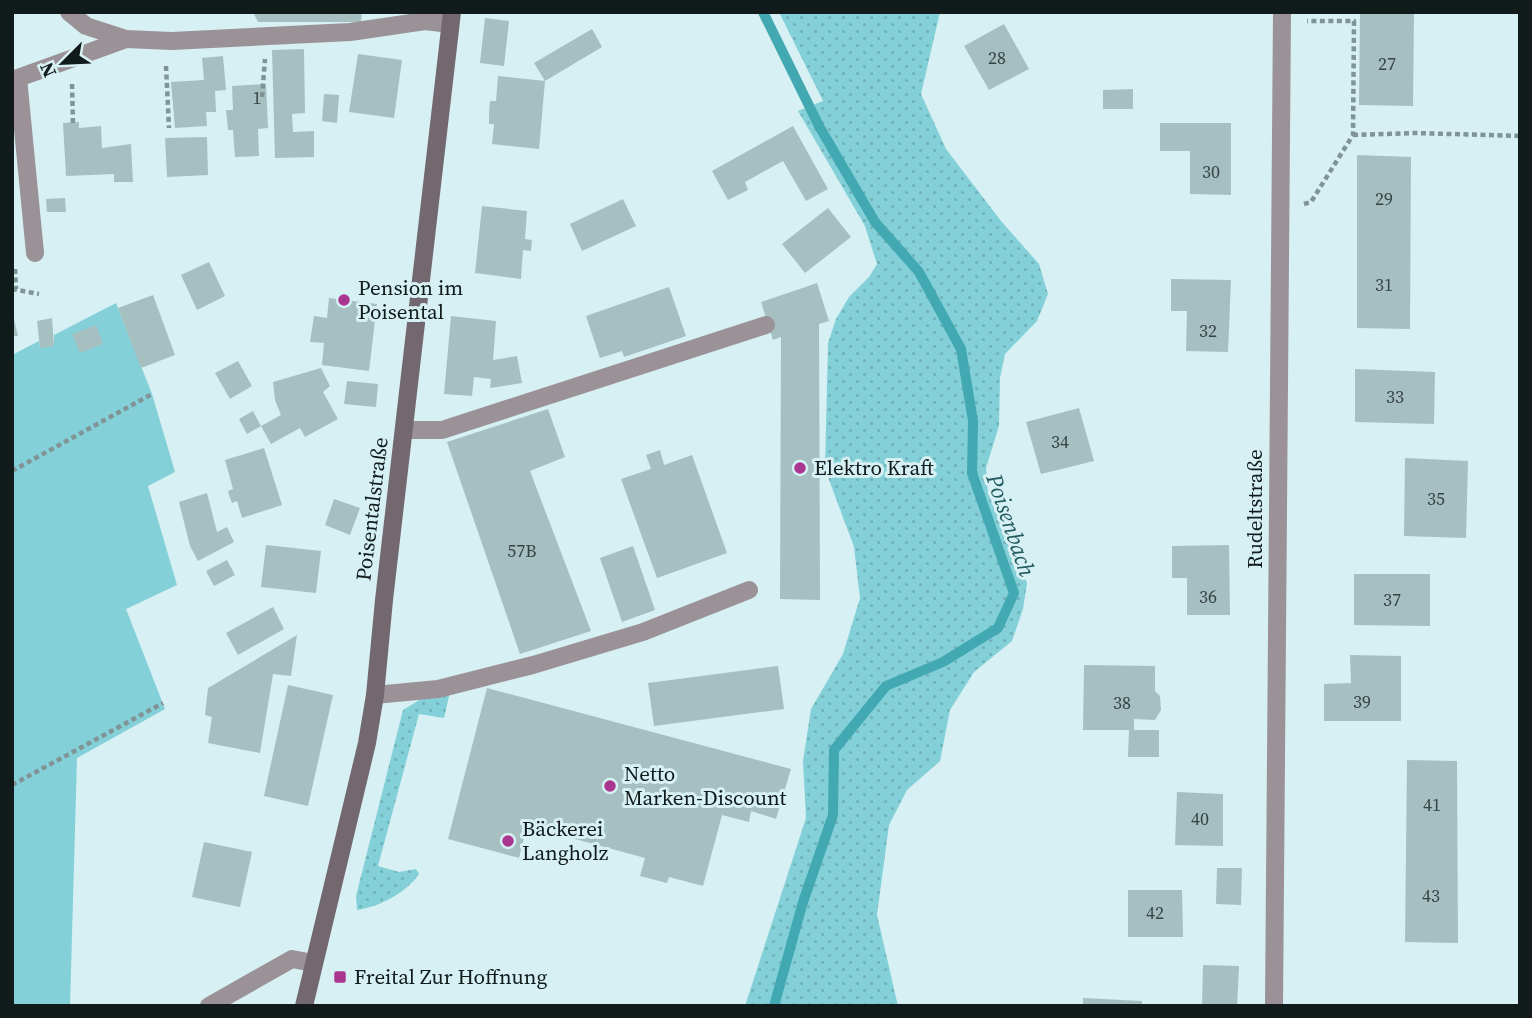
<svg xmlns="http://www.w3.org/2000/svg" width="1532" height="1018" viewBox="0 0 1532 1018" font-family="'Source Serif 4',serif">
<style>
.grass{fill:url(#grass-dots)}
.green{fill:#84d0d8}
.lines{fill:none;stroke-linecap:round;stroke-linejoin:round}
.stream{stroke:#42a8b2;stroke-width:10}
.building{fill:#a6c0c2}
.path{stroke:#809395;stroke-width:4.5;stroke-dasharray:5 3.5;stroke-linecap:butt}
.service{stroke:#9a9297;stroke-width:18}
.minor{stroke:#9a9297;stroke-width:18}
.secondary{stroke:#746870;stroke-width:18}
.poi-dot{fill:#aa3690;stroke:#d6f0f3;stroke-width:2.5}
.labels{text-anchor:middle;stroke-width:6;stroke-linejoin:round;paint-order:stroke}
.number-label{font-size:18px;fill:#364446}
.poi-label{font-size:21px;fill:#111b1c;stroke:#d6f0f3;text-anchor:start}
.street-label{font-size:21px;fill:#111b1c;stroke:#d6f0f3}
.water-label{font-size:23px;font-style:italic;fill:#215a5f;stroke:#d6f0f3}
</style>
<defs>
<pattern id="grass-dots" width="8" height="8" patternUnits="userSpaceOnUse" patternTransform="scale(1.75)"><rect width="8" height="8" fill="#84d0d8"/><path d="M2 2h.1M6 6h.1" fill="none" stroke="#71b2b9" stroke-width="1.8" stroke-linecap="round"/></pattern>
</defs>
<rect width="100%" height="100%" fill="#d6f0f3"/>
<path class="grass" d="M779,12H940L921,94L946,149L1001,221L1039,264L1048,294L1037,321L1005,354L1000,378L999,426L986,468L988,493L1027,583L1023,609L1012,641L974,672L950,710L940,761L907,790L889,825L877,915L898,1006H745L806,818L803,761L811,709L843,654L860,598L854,547L825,469L828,343L836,319L849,297L869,277L877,264L865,226L798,111L823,101Z
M450,692L444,718L419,714L378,866L399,872L416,869L419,874C406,893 379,907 357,910L356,896L403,710L421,699Z"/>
<path class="green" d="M116,303L152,394L175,472L148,486L177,585L126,609L165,709L77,758L70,1006H12V355L39,341L40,347L54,346V335Z"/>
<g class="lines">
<path class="stream" d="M763,12L819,126L875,222L919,272L961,349L973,421L972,473L1014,593L998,628L943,662L886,686L834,750L833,815L803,902L774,1006"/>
</g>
<path class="building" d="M253,12H362L361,22H258Z
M1360,12H1414L1413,106L1359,105Z
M485,18L509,21L504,66L480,63Z
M1004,24L1029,69L989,90L964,46Z
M592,29L602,47L545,81L534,63Z
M304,49L305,113L292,114L293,132L314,131V157L275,158L272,50Z
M358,54L402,60L394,118L349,112Z
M223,56L226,90L215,91L216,112H206L207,126L175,128L171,82L204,80L202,58Z
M498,76L545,81L539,149L492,144L494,124H489V113L490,101H496Z
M266,84L268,128L258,129L259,156L235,157L233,130H228L226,110H233L232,86Z
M1133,89V109H1103V90Z
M324,94L339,95L337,123L322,121Z
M79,122V128L101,126L102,148L131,144L133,182H114V174L66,176L63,123Z
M1160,123H1231V195L1190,194V151H1160Z
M793,126L828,189L806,201L783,161L745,182L748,190L728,200L712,171Z
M207,137L208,175L167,177L165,138Z
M1357,155L1411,157L1410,329L1357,328Z
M65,198L66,212H47L46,199Z
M623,199L636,226L582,251L570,224Z
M482,206L527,211L525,239L532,240L531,251L523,250L521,279L475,273Z
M828,208L851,237L805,273L782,244Z
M209,262L225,296L197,310L181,275Z
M1171,279L1231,280L1228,352L1186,351L1187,311H1171Z
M817,283L829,321L819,324L820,600L780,599L781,337L773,340L761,302Z
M669,287L686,336L624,357L622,351L600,358L586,316Z
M153,295L175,355L141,368L118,308Z
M329,298L377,304L369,371L322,365L324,343L310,342L314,316L327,318Z
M12,311L18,336H12Z
M451,316L496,321L493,360L517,356L522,383L490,388L491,379L474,377L472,396L444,394Z
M52,318L54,346L40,348L37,321Z
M96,325L103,344L80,353L72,334Z
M238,361L252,386L230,399L215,373Z
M321,368L330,386L323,392L338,419L305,437L300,428L271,444L261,426L247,434L239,419L253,411L261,426L281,415L275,400L273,382Z
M1355,369L1435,372L1434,424L1355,422Z
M347,381L378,384L376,407L344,404Z
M1079,408L1094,461L1041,474L1026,422Z
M548,409L565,457L530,471L591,631L520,654L447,442Z
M264,448L282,505L242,518L237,501L232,503L230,498L228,491L233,489L225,460Z
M660,450L664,465L692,455L727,553L657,578L621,479L651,469L646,455Z
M1405,458L1468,461L1466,538L1404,536Z
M207,493L217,532L227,527L234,542L198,561L190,546L179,502Z
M334,499L360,508L350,535L325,525Z
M266,545L321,551L316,593L261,587Z
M1229,545L1230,615H1187V578H1172V546Z
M633,546L655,610L622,622L600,558Z
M227,560L235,575L214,586L206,571Z
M1354,574H1430V626L1354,625Z
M273,607L284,629L238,655L226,633Z
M297,635L291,676L273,674L260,753L208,743L212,717L205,715L208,688Z
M1350,655L1401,656V721H1324V684L1351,683Z
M1084,665L1155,666V691L1160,696L1161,710L1155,720L1134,719V730H1159V757H1128L1129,730H1083Z
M778,666L784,709L654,726L648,683Z
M288,685L333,695L308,806L264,796Z
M487,688L791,769L776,819L751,811L749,822L722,815L703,886L669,877L667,883L640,876L645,858L527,826L519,858L448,839Z
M1407,760L1457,761L1458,943L1405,942Z
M1177,792L1223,794V846L1175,845Z
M204,842L252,852L240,907L192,897Z
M1217,868H1242L1241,905L1216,904Z
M1128,890H1182L1183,937H1128Z
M1203,965L1239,966L1237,1006H1202Z
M1083,998L1142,1001V1006H1083Z"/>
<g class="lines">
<path class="path" d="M166,66L169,128
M72,84L73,125
M262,97L265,59
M1353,135L1416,133L1520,136
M1304,204L1311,202L1353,135L1354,21H1307
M15,269L16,289
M12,289L39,294
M12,471L152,394
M12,785L163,703"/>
<path class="service" d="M35,253L18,78L126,39
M405,430H442L766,325
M375,695L438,689L533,665L643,632L749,590
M209,1006L292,959L313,963"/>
<path class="minor" d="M69,12L86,26L126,39L172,41L350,32L425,21L450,24
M1274,1006L1282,12"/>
<path class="secondary" d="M304,1006L367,743L375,695L384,600L452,12"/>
</g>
<g class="poi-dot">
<circle cx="344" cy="300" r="7"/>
<circle cx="800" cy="468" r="7"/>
<circle cx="610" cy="786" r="7"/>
<circle cx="508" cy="841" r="7"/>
<rect x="333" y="970" width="14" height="14" rx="3.5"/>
</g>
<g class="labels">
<g class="number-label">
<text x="997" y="64">28</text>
<text x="1387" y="70">27</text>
<text x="257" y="104">1</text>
<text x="1211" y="178">30</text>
<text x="1384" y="205">29</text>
<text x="1384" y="291">31</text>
<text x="1208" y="337">32</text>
<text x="1395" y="403">33</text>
<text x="1060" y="448">34</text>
<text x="1436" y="505">35</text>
<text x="522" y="557">57B</text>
<text x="1208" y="603">36</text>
<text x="1392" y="606">37</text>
<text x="1362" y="708">39</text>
<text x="1122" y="709">38</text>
<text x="1432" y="811">41</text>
<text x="1200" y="825">40</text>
<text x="1431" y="902">43</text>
<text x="1155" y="919">42</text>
</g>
<g class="poi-label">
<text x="358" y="295">Pension im<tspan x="358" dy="24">Poisental</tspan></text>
<text x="814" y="475">Elektro Kraft</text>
<text x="624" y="781">Netto<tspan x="624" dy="24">Marken-Discount</tspan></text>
<text x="522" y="836">Bäckerei<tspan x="522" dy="24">Langholz</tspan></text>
<text x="354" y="984">Freital Zur Hoffnung</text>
</g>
<g class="street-label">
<text transform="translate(372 509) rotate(-83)" y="7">Poisentalstraße</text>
<text transform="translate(1255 509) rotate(-90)" y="7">Rudeltstraße</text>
</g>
<g class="water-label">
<text transform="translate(1011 525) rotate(71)" y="8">Poisenbach</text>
</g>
</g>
<rect width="1532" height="1018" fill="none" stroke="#111b1c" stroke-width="28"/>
<g transform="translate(63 63) rotate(246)" stroke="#d6f0f3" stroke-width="5" paint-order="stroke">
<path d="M0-5L12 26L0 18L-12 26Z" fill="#111b1c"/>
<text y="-10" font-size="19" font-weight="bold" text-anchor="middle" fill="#111b1c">N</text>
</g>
</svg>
